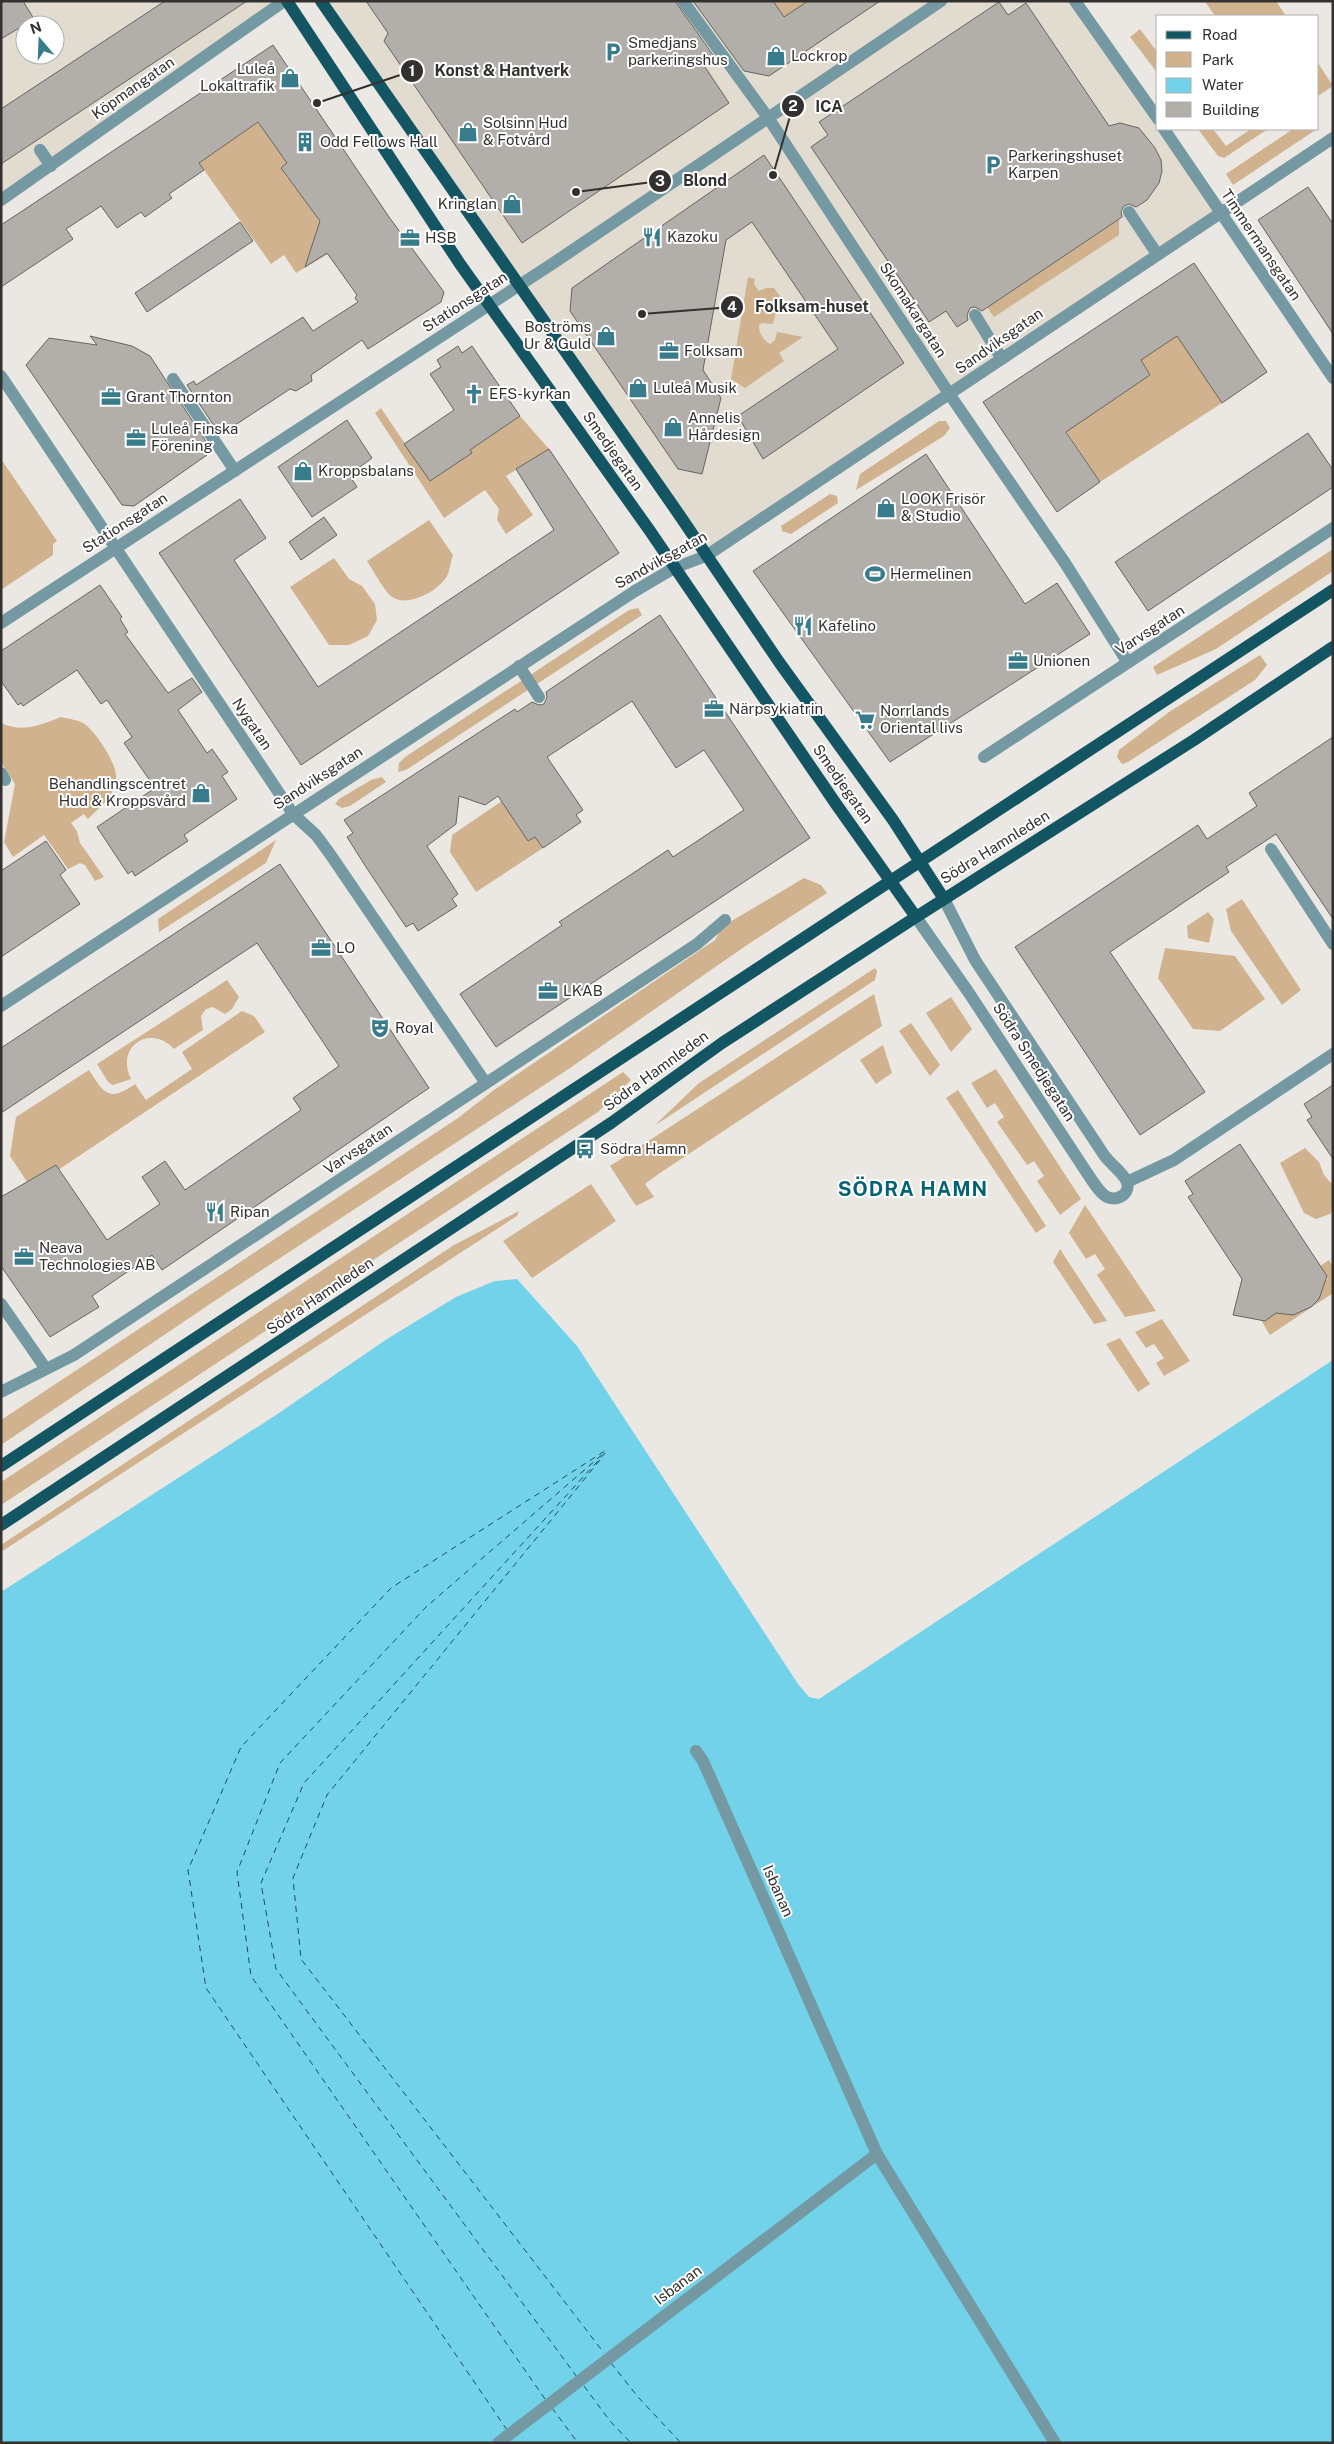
<svg xmlns="http://www.w3.org/2000/svg" width="1334" height="2444" viewBox="0 0 1334 2444" font-family="'Public Sans',sans-serif">
<style>
.built{fill:#e2dbd0;fill-rule:evenodd}
.green{fill:#d0b38e}
.water{fill:#71d2ea}
.lines{fill:none;stroke-linecap:round;stroke-linejoin:round}
.ferry{stroke:#214c57;stroke-width:1;stroke-dasharray:6 5;stroke-linecap:butt}
.building{fill:#b2afaa;stroke:#676460}
.minor{stroke:#7499a3;stroke-width:12}
.major{stroke:#145564;stroke-width:12}
.labels{text-anchor:middle;stroke-width:4;stroke-linejoin:round;paint-order:stroke}
.poi-label{font-size:15px;fill:#32312f;stroke:#fff;text-anchor:start}
.street-label{font-size:15px;fill:#32312f;stroke:#fff}
.district-label{font-size:20px;font-weight:bold;letter-spacing:1px;fill:#036273;stroke:#fff}
.leader{fill:none;stroke:#32312f;stroke-width:2}
.callout-dot{fill:#32312f;stroke:#fff;stroke-width:2}
.mark-label{font-size:15px;text-anchor:middle;font-weight:bold;fill:#fff}
.callout-label{font-size:16px;text-anchor:middle;font-weight:bold;fill:#32312f;stroke:#fff;stroke-width:4;stroke-linejoin:round;paint-order:stroke}
</style>
<rect width="100%" height="100%" fill="#ebe8e3"/>
<path class="built" d="M1,1H284L1,199ZM25,25H55V55H25Z
M321,1H1074L1158,121V129H1163L1218,211L706,554Z"/>
<path class="green" d="M773,1H808L784,17Z
M1208,1H1276L1286,16H1215L1206,3Z
M1140,29L1158,53V74L1130,37Z
M1318,63L1333,86L1318,96Z
M258,122L287,163L281,168L288,179L296,174L310,208L316,215L322,211L326,219L319,224L317,231L328,254L296,273L284,255L271,264L199,163Z
M1198,129H1213L1226,146L1251,129H1268L1224,158L1218,156Z
M1293,129H1317L1233,185L1226,174Z
M1119,219V235L994,317L987,307Z
M748,277L755,279L754,284L759,291L766,288H774L780,296L773,324L762,323L759,325C758,332 764,341 770,344L775,340L777,332L803,337L779,353L784,361L745,388L731,379Z
M1177,336L1222,403L1100,482L1057,417L1097,411L1150,375L1141,360Z
M381,408L430,481L471,453L468,448L478,444L520,416L549,449L506,476L533,515L506,534L497,520L499,509L485,490L444,518L375,413Z
M939,421H946L950,428L944,436L856,490L860,474Z
M1,459L57,541L53,544V555L1,590Z
M830,494L837,496L838,503L791,534L782,531L781,526Z
M429,520L453,555C451,561 450,568 448,574C441,590 408,608 392,597C384,591 373,570 367,561Z
M1333,549V571L1216,649L1157,675L1153,667Z
M334,558L349,579L362,586L375,604L377,620L368,636L349,645H329L290,587Z
M638,608L642,615L406,770L398,772L399,763L405,757L629,610Z
M1260,655L1267,665L1255,680L1128,762L1122,764L1117,757L1119,750L1169,712Z
M61,717C69,719 80,720 86,725C97,734 118,765 116,779C115,796 99,808 88,819L84,814L71,823L77,831L80,843L104,877L95,881L85,865L80,863L68,869L44,835L13,857L4,842L15,784L1,762V723C23,733 40,725 61,717Z
M382,777L386,782L350,806L342,808L335,804L339,799L371,780Z
M502,801L528,841L535,837L543,848L476,892L450,852L452,835Z
M276,840L266,863L159,932L158,919Z
M804,878L821,885L827,893L747,945L570,1068L216,1300L1,1445V1420L458,1118L494,1090L715,940L723,926Z
M1242,899L1301,990L1282,1005L1231,931L1226,909Z
M1208,912L1214,919L1209,943L1188,938L1187,926Z
M1165,948L1235,956L1265,999L1220,1031L1193,1029L1158,978Z
M875,968L877,971L875,980L654,1126L699,1083Z
M227,980L239,997L232,1009L225,1014L213,1007L206,1009L201,1016L203,1030L174,1049C150,1023 115,1047 131,1079L113,1085L108,1082L97,1064Z
M874,994L882,1026L660,1173L645,1184L654,1197L636,1206L610,1166Z
M951,997L972,1029L951,1052L926,1013Z
M242,1011L254,1016L265,1032L31,1188L10,1156L16,1117L89,1070C104,1093 108,1103 135,1084L146,1100L192,1069L182,1052Z
M911,1023L940,1065L930,1076L899,1031Z
M883,1045L892,1073L876,1084L860,1060Z
M996,1069L1081,1199L1060,1215L1037,1181L1044,1176L1034,1161L1027,1165L997,1122L1004,1117L995,1103L987,1108L971,1083Z
M623,1072L631,1080L598,1112L1,1505V1482Z
M958,1090L1046,1226L1036,1233L946,1098Z
M1305,1148L1319,1162L1324,1175L1333,1185V1209L1330,1214L1316,1219L1304,1213L1280,1163Z
M591,1184L616,1221L532,1278L503,1241Z
M1085,1205L1156,1311L1125,1317L1097,1275L1105,1269L1095,1254L1086,1259L1069,1233Z
M519,1211L517,1216L1,1552V1545L454,1245Z
M1060,1249L1107,1321L1094,1324L1053,1262Z
M1329,1260L1333,1267V1293L1270,1335L1262,1322L1266,1304L1273,1315L1276,1313C1302,1319 1319,1304 1325,1280L1328,1279L1320,1266Z
M1162,1319L1190,1361L1164,1376L1156,1363L1164,1358L1154,1344L1146,1348L1135,1332Z
M1120,1338L1150,1384L1138,1392L1106,1344Z"/>
<path class="water" d="M517,1279L577,1346L798,1684L809,1697L819,1699L1333,1360V2443H1V1592L276,1415L387,1339L456,1297L495,1281Z"/>
<g class="lines">
<path class="ferry" d="M600,1460L327,1795L293,1878L301,1959L604,2353
M611,2363L638,2397L681,2443
M577,2377L276,1969L261,1883L304,1783L606,1452
M584,2386L610,2421L631,2443
M545,2399L251,1976L237,1872L280,1763L426,1607L604,1453
M552,2408L578,2443
M507,2430L206,1988L188,1870L241,1747L391,1588L608,1449"/>
</g>
<path class="building" d="M1,1H23L34,19L1,39Z
M165,1H247L1,164V109Z
M366,1H675L720,65L701,61L729,103L522,243L384,41L388,33Z
M693,1H773L784,17L808,1H880L769,76L744,71Z
M999,2L1008,15L1026,3L1109,126L1120,123L1139,128L1155,148L1161,160L1162,171L1159,183L1147,200L1136,207L1129,204L1124,206L1121,212L1122,217L982,311L975,307L970,308L967,315L968,320L957,327L946,311L929,322L811,147L828,135L819,122Z
M273,45L389,217L444,292L441,302L368,349L362,340L311,375L312,381L296,391L290,389L220,435L187,385L194,381L196,385L303,317L313,331L358,302L355,298L357,295L327,253L305,267L320,221L281,168L287,163L258,122L199,163L204,170L169,194L172,198L145,217L141,212L117,228L101,206L66,229L73,239L1,287V225Z
M764,155L904,363L763,459L738,416L838,349L752,222L726,240L703,370L721,398L702,474L678,469L570,311L572,288Z
M1308,187L1333,224V334L1258,220Z
M240,222L253,241L147,312L135,293Z
M1194,263L1267,372L1222,403L1177,336L1141,360L1150,375L1066,432L1100,482L1057,512L983,402Z
M90,336L132,346L150,356L207,443L204,445L207,455L134,506L122,505L26,365L49,338L97,345Z
M458,346L462,353L472,346L520,416L470,450L472,453L430,481L404,444L454,410L430,374L441,367L437,360Z
M347,420L372,458L349,475L357,487L312,517L278,467Z
M1308,433L1333,470V487L1148,611L1115,562Z
M549,449L619,553L301,765L159,553L240,499L266,538L234,560L318,687L554,530L516,469Z
M926,454L1025,604L1057,583L1090,634L890,762L753,571Z
M324,517L337,535L301,560L289,542Z
M100,585L122,617L120,619L128,632L125,634L168,693L192,678L202,692L178,710L207,753L212,749L228,772L222,776L237,799L184,835L188,841L135,876L132,871L128,874L97,827L155,788L124,743L132,737L107,700L101,704L77,670L23,706L21,703L18,705L1,681V651Z
M660,615L810,838L496,1047L460,994L562,925L559,922L668,850L673,857L744,810L704,750L676,768L632,701L547,757L583,810L576,815L581,822L543,848L535,837L528,841L498,796L485,805L459,796L456,824L427,846L458,894L452,899L457,906L418,931L413,923L406,927L366,867L347,837L353,833L344,820L515,709L517,712L532,702L539,705L544,704L547,697L546,692Z
M1333,737V919L1276,834L1226,867L1229,872L1110,952L1205,1092L1140,1135L1015,947L1198,825L1207,839L1257,806L1249,793Z
M46,841L66,870L60,875L80,904L1,957V871Z
M280,864L429,1088L162,1270L152,1255L92,1296L99,1307L50,1337L1,1266V1197L56,1165L107,1240L160,1204L142,1177L165,1161L185,1190L301,1110L293,1098L339,1066L257,943L1,1113V1048Z
M1333,1085V1159L1307,1120L1312,1117L1304,1104Z
M1240,1144L1327,1276L1319,1299L1311,1307L1293,1315L1276,1313L1265,1321L1233,1315L1242,1279L1188,1197L1193,1194L1185,1181Z"/>
<g class="lines">
<path class="minor" d="M683,1L769,119L950,395L1065,563L1128,663
M1075,1L1158,119
M1164,129L1333,378
M40,150L51,166
M1,200L284,1
M1129,212L1157,254
M975,315L1002,359
M1,376L293,814L316,835L330,854L485,1082
M173,379L235,471
M1,623L555,262L941,1
M519,666L539,697
M984,757L1333,528
M1,773L5,780
M1271,849L1333,944
M916,917L969,993L1087,1173C1092,1180 1097,1189 1104,1195C1113,1203 1131,1196 1127,1182C1123,1172 1110,1164 1104,1155L975,960L944,899
M1,1006L635,591L674,568L706,556C916,418 1123,276 1333,138
M1127,1182L1174,1160L1333,1054
M1,1304L46,1369
M1,1392L74,1355L697,944L725,920
M696,1751L703,1761L877,2154L1055,2443
M498,2443L877,2154"/>
<path class="major" d="M287,1L460,264L650,531L836,804L916,917
M321,1L678,513L779,662L893,820L944,899
M1,1466L1333,590
M1,1525L611,1123L722,1043L916,917L1194,740L1333,647"/>
</g>
<defs>
<symbol id="parking-bare" viewBox="-9 -9 18 18"><path d="M-3.5-5.5H1a3.5 3.5 0 0 1 0 7H-1V5.5H-3.5ZM-1-3.4V-.6H.8a1.4 1.4 0 0 0 0-2.8Z" fill="#387b8b" stroke="#fff" stroke-width="2.5" paint-order="stroke"/></symbol>
<symbol id="shop-bare" viewBox="-9 -9 18 18"><path d="M-5-2.5h2.3a2.7 3.5 0 0 1 5.4 0H5L5.5 6h-11ZM-1.5-2.5h3a1.5 2.3 0 0 0-3 0Z" fill="#387b8b" stroke="#fff" stroke-width="2.5" paint-order="stroke"/></symbol>
<symbol id="building-bare" viewBox="-9 -9 18 18"><path d="M-4-6H4V6H1V3H-1V6H-4ZM-2.5-4.3h1.7v1.8h-1.7ZM.8-4.3h1.7v1.8H.8ZM-2.5-1h1.7V.8h-1.7ZM.8-1h1.7V.8H.8Z" fill="#387b8b" stroke="#fff" stroke-width="2.5" paint-order="stroke"/></symbol>
<symbol id="restaurant-bare" viewBox="-9 -9 18 18"><path d="M-5-6h1v4h1v-4h1v4h1v-4h1v5L-1.5 .5V6h-2V.5L-5-1ZM5-6V6H3V1.5H1.5Q1.5-4 5-6Z" fill="#387b8b" stroke="#fff" stroke-width="2.5" paint-order="stroke"/></symbol>
<symbol id="office-bare" viewBox="-9 -9 18 18"><path d="M-6-3h4V-5.5h4V-3h4V5H-6ZM-1-4.5V-3h2v-1.5ZM-6 0V1H6V0Z" fill="#387b8b" stroke="#fff" stroke-width="2.5" paint-order="stroke"/></symbol>
<symbol id="church-bare" viewBox="-9 -9 18 18"><path d="M-1.2-6h2.4v3.5h3.3v2.4h-3.3V6h-2.4V-.1h-3.3v-2.4h3.3Z" fill="#387b8b" stroke="#fff" stroke-width="2.5" paint-order="stroke"/></symbol>
<symbol id="stadium-bare" viewBox="-9 -9 18 18"><path d="M0-5a6.5 5 0 1 0 0 10a6.5 5 0 1 0 0-10ZM-3.5-1.8h7v3.6h-7Z" fill="#387b8b" stroke="#fff" stroke-width="2.5" paint-order="stroke"/></symbol>
<symbol id="supermarket-bare" viewBox="-9 -9 18 18"><path d="M-6-5.5h2.5l.6 2H6L4.5 2H-2.5L-4.4-4H-6ZM-1.5 3.2a1.3 1.3 0 1 0 .1 0ZM3 3.2a1.3 1.3 0 1 0 .1 0Z" fill="#387b8b" stroke="#fff" stroke-width="2.5" paint-order="stroke"/></symbol>
<symbol id="theatre-bare" viewBox="-9 -9 18 18"><path d="M-5-5.5Q0-4 5-5.5V0Q5 5 0 6Q-5 5-5 0ZM-3.3-2.5H-1v1.5H-3.3ZM1-2.5H3.3v1.5H1ZM-2.8 1Q0 5.5 2.8 1Z" fill="#387b8b" stroke="#fff" stroke-width="2.5" paint-order="stroke"/></symbol>
<symbol id="bus-bare" viewBox="-9 -9 18 18"><path d="M-5-6H5V4H4V6H2V4H-2V6H-4V4H-5ZM-3.5-4V0h7V-4ZM-3.5 1.2v1.5H-2V1.2ZM2 1.2v1.5H3.5V1.2Z" fill="#387b8b" stroke="#fff" stroke-width="2.5" paint-order="stroke"/></symbol>
</defs>
<g fill-rule="evenodd">
<use href="#parking-bare" x="599" y="38" width="28" height="28"/>
<use href="#shop-bare" x="762" y="42" width="28" height="28"/>
<use href="#shop-bare" x="276" y="64" width="28" height="28"/>
<use href="#shop-bare" x="454" y="118" width="28" height="28"/>
<use href="#building-bare" x="291" y="128" width="28" height="28"/>
<use href="#parking-bare" x="979" y="151" width="28" height="28"/>
<use href="#shop-bare" x="498" y="190" width="28" height="28"/>
<use href="#restaurant-bare" x="638" y="223" width="28" height="28"/>
<use href="#office-bare" x="396" y="224" width="28" height="28"/>
<use href="#shop-bare" x="592" y="322" width="28" height="28"/>
<use href="#office-bare" x="655" y="337" width="28" height="28"/>
<use href="#shop-bare" x="624" y="374" width="28" height="28"/>
<use href="#church-bare" x="460" y="380" width="28" height="28"/>
<use href="#office-bare" x="97" y="383" width="28" height="28"/>
<use href="#shop-bare" x="659" y="413" width="28" height="28"/>
<use href="#office-bare" x="122" y="424" width="28" height="28"/>
<use href="#shop-bare" x="289" y="457" width="28" height="28"/>
<use href="#shop-bare" x="872" y="494" width="28" height="28"/>
<use href="#stadium-bare" x="861" y="560" width="28" height="28"/>
<use href="#restaurant-bare" x="789" y="612" width="28" height="28"/>
<use href="#office-bare" x="1004" y="647" width="28" height="28"/>
<use href="#office-bare" x="700" y="695" width="28" height="28"/>
<use href="#supermarket-bare" x="851" y="706" width="28" height="28"/>
<use href="#shop-bare" x="187" y="779" width="28" height="28"/>
<use href="#office-bare" x="307" y="934" width="28" height="28"/>
<use href="#office-bare" x="534" y="977" width="28" height="28"/>
<use href="#theatre-bare" x="366" y="1014" width="28" height="28"/>
<use href="#bus-bare" x="571" y="1135" width="28" height="28"/>
<use href="#restaurant-bare" x="201" y="1198" width="28" height="28"/>
<use href="#office-bare" x="10" y="1243" width="28" height="28"/>
</g>
<g class="labels">
<g class="poi-label">
<text x="628" y="48">Smedjans<tspan x="628" dy="17">parkeringshus</tspan></text>
<text x="791" y="61">Lockrop</text>
<text x="275" y="74" text-anchor="end">Luleå<tspan x="275" dy="17">Lokaltrafik</tspan></text>
<text x="483" y="128">Solsinn Hud<tspan x="483" dy="17">&amp; Fotvård</tspan></text>
<text x="320" y="147">Odd Fellows Hall</text>
<text x="1008" y="161">Parkeringshuset<tspan x="1008" dy="17">Karpen</tspan></text>
<text x="497" y="209" text-anchor="end">Kringlan</text>
<text x="667" y="242">Kazoku</text>
<text x="425" y="243">HSB</text>
<text x="591" y="332" text-anchor="end">Boströms<tspan x="591" dy="17">Ur &amp; Guld</tspan></text>
<text x="684" y="356">Folksam</text>
<text x="653" y="393">Luleå Musik</text>
<text x="489" y="399">EFS-kyrkan</text>
<text x="126" y="402">Grant Thornton</text>
<text x="688" y="423">Annelis<tspan x="688" dy="17">Hårdesign</tspan></text>
<text x="151" y="434">Luleå Finska<tspan x="151" dy="17">Förening</tspan></text>
<text x="318" y="476">Kroppsbalans</text>
<text x="901" y="504">LOOK Frisör<tspan x="901" dy="17">&amp; Studio</tspan></text>
<text x="890" y="579">Hermelinen</text>
<text x="818" y="631">Kafelino</text>
<text x="1033" y="666">Unionen</text>
<text x="729" y="714">Närpsykiatrin</text>
<text x="880" y="716">Norrlands<tspan x="880" dy="17">Oriental livs</tspan></text>
<text x="186" y="789" text-anchor="end">Behandlingscentret<tspan x="186" dy="17">Hud &amp; Kroppsvård</tspan></text>
<text x="336" y="953">LO</text>
<text x="563" y="996">LKAB</text>
<text x="395" y="1033">Royal</text>
<text x="600" y="1154">Södra Hamn</text>
<text x="230" y="1217">Ripan</text>
<text x="39" y="1253">Neava<tspan x="39" dy="17">Technologies AB</tspan></text>
</g>
<g class="street-label">
<text transform="translate(133 88) rotate(-35)" y="5">Köpmangatan</text>
<text transform="translate(1261 245) rotate(56)" y="5">Timmermansgatan</text>
<text transform="translate(465 302) rotate(-33)" y="5">Stationsgatan</text>
<text transform="translate(913 310) rotate(57)" y="5">Skomakargatan</text>
<text transform="translate(999 341) rotate(-35)" y="5">Sandviksgatan</text>
<text transform="translate(613 451) rotate(55)" y="5">Smedjegatan</text>
<text transform="translate(125 523) rotate(-33)" y="5">Stationsgatan</text>
<text transform="translate(661 560) rotate(-29)" y="5">Sandviksgatan</text>
<text transform="translate(1150 630) rotate(-33)" y="5">Varvsgatan</text>
<text transform="translate(252 724) rotate(56)" y="5">Nygatan</text>
<text transform="translate(318 778) rotate(-33)" y="5">Sandviksgatan</text>
<text transform="translate(843 784) rotate(55)" y="5">Smedjegatan</text>
<text transform="translate(995 847) rotate(-32)" y="5">Södra Hamnleden</text>
<text transform="translate(1034 1062) rotate(57)" y="5">Södra Smedjegatan</text>
<text transform="translate(656 1071) rotate(-36)" y="5">Södra Hamnleden</text>
<text transform="translate(358 1149) rotate(-34)" y="5">Varvsgatan</text>
<text transform="translate(320 1296) rotate(-34)" y="5">Södra Hamnleden</text>
<text transform="translate(778 1891) rotate(66)" y="5">Isbanan</text>
<text transform="translate(678 2285) rotate(-37)" y="5">Isbanan</text>
</g>
<g class="district-label">
<text x="913" y="1196">SÖDRA HAMN</text>
</g>
</g>
<path class="leader" d="M317 103L412 71M773 175L793 106M576 192L660 181M642 314L732 307"/>
<g class="callout-dot">
<circle cx="317" cy="103" r="5"/>
<circle cx="773" cy="175" r="5"/>
<circle cx="576" cy="192" r="5"/>
<circle cx="642" cy="314" r="5"/>
<circle cx="412" cy="71" r="12"/>
<circle cx="793" cy="106" r="12"/>
<circle cx="660" cy="181" r="12"/>
<circle cx="732" cy="307" r="12"/>
</g>
<g class="mark-label">
<text x="412" y="76">1</text>
<text x="793" y="111">2</text>
<text x="660" y="186">3</text>
<text x="732" y="312">4</text>
</g>
<g class="callout-label">
<text x="502" y="76">Konst &amp; Hantverk</text>
<text x="829" y="112">ICA</text>
<text x="705" y="186">Blond</text>
<text x="812" y="312">Folksam-huset</text>
</g>
<rect width="1334" height="2444" fill="none" stroke="#32312f" stroke-width="5"/>
<rect x="1156" y="15" width="162" height="115" fill="#ffffff" stroke="#adadac"/>
<rect x="1166" y="31" width="25" height="8" fill="#145564" stroke="#adadac"/>
<text x="1202" y="40" font-size="15" fill="#32312f">Road</text>
<rect x="1166" y="52" width="25" height="15" fill="#d0b38e" stroke="#adadac"/>
<text x="1202" y="65" font-size="15" fill="#32312f">Park</text>
<rect x="1166" y="78" width="25" height="15" fill="#71d2ea" stroke="#adadac"/>
<text x="1202" y="90" font-size="15" fill="#32312f">Water</text>
<rect x="1166" y="102" width="25" height="15" fill="#b2afaa" stroke="#adadac"/>
<text x="1202" y="115" font-size="15" fill="#32312f">Building</text>
<g transform="translate(40 40) rotate(341)"><circle r="24" fill="#ffffff" stroke="#adadac"/>
<path d="M0-4L9 19L0 12L-9 19Z" fill="#387b8b"/>
<text y="-8" font-size="14" font-weight="bold" text-anchor="middle" fill="#32312f">N</text>
</g>
</svg>
